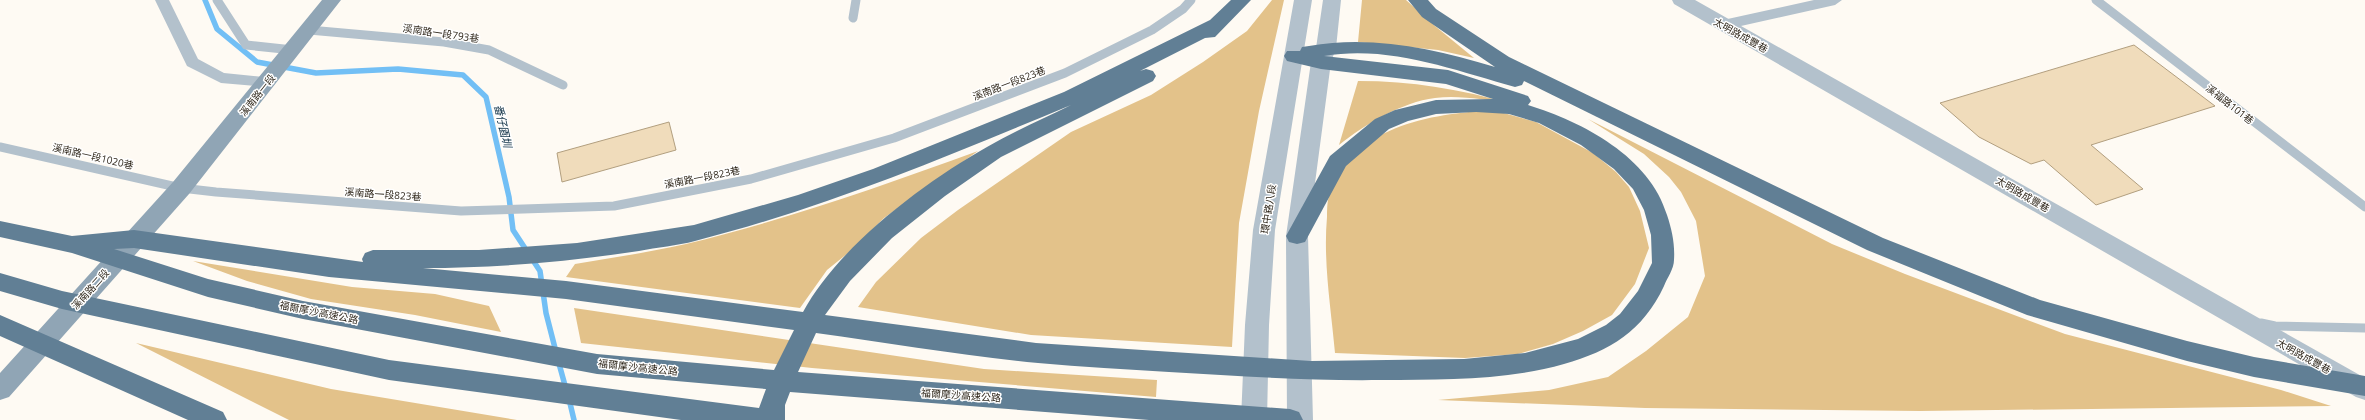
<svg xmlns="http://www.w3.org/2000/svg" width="2365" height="420" viewBox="0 0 2365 420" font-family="'Open Sans','Noto Sans TC',sans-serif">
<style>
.green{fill:#e3c28a}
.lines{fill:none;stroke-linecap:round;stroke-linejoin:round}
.stream{stroke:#72bff5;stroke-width:5.5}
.building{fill:#f0dcbb;stroke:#b29f7f}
.service{stroke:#b3c1cc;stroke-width:9}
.minor{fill:#b3c1cc;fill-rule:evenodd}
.tertiary{fill:#b3c1cc;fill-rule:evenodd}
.secondary{fill:#90a5b5;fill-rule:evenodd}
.motorway{fill:#617f95;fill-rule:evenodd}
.labels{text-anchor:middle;stroke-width:3;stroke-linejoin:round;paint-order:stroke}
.street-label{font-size:10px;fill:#31291d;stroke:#fff}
.water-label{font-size:11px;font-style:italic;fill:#0c2e43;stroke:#fff}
</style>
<rect width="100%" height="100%" fill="#fefaf3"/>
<path class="green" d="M1272,0H1284L1259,111L1239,223L1232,347L1031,335L858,307L876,282L921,238L958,210L1071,132L1151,95L1203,62L1247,31Z
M1362,0H1406L1435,26L1474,58L1438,50L1358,42Z
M1358,81C1412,81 1460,89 1512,104C1486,100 1460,95 1435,98C1402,102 1364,125 1339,145Z
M1493,110L1536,122L1593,153L1616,172L1629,187L1640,211L1649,248L1635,284L1612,315L1583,331L1553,344L1518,354L1465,358L1335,353C1331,308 1323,262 1327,217C1327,210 1327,202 1329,196C1351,126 1430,114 1493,110Z
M1588,119L1832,244L1905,274L2065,334L2281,390L2331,406L1920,411L1645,408L1438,400L1549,390L1608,377L1646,351L1688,317L1705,276L1696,221L1681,192L1669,177L1644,154Z
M978,151L884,218L853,249L827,270L800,308L566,277L575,264C612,258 650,252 686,244C786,220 882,186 978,151Z
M193,261L352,287L435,294L489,306L501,332L415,315L311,299L247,281Z
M574,308L984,369L1157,380L1156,397L812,368L581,343Z
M136,343L331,389L517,420H289Z"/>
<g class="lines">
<path class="stream" d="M205,0L217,29L257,62L316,73L398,69L463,75L486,97L509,197L513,230L540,271L546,313L556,352
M558,360L566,389
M569,399L574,420"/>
</g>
<path class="building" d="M2134,45L2215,106L2091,145L2143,189L2096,205L2044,160L2031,164L1979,137L1940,103Z
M669,122L676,150L562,182L557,153Z"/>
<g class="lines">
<path class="service" d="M217,0L246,45L293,50
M2096,0L2365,207
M853,18L856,0
M309,30L444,42L489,50L563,85
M0,147L181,188L216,192L461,211L614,206L751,179L894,138L1065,73L1152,30L1183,9L1191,0
M2261,323L2275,326L2365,328"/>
<path class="minor" d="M155,0H169L198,59L224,73L273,78L276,82L273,86L268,87L221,83L187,66Z
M1814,0H1842L1835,5L1723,30L1718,28L1716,25L1718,22L1723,20Z"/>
<path class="tertiary" d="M1294,0H1312L1275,230L1269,325L1267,420H1241L1245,325L1253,230Z
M1323,0H1341L1336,48L1331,62L1308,236L1313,420H1287L1286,236L1311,62L1316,48Z
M1672,0H1695L2365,378V400L2356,397L1674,4Z"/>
<path class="secondary" d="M322,0H341L189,194L9,397L0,400V373L173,182Z"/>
<path class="motorway" d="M1231,0H1251L1215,37L1205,38L1140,71L1146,69L1153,71L1156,76L1153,81L1001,157L945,196L892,238L850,281L825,315L1036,343L1311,361L1464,359L1525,353L1578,339L1606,325L1620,314L1638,291L1652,263L1651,235L1644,210L1633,189L1614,169L1581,145L1539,123L1509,114L1476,112L1436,114L1408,121L1389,129L1346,166L1305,242L1297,244L1289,242L1286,236L1330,156L1375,119L1395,110L1436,100L1493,99L1446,84L1321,69L1287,61L1284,56L1287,51H1300L1302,47L1309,46C1373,35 1434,49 1495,67L1422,17L1408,0H1428L1436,9L1509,57L1883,238L2040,300L2187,341L2254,357L2365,376V396L2254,377L2187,361L2027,315L1867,250L1524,81L1522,85L1515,87C1453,70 1390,45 1324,56L1448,70L1528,96L1531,101L1528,105C1583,122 1650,157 1667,215C1672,230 1675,244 1674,260C1674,269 1667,278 1664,286C1643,331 1610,351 1564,364C1504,381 1442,379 1381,380C1310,381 1240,376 1169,372C1126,369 1082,367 1038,363C964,356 890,343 816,333L798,372L1290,409L1299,412L1303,420H1149L790,392L785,405V420H681L389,380L62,309L0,291V273L62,291L389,360L759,408L766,389L597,374L303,319L208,297L72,253L0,237V221L72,236L134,230L363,262L362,259L365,253L373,250H479L577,243L694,225L798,195L873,169L1064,92L1210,20ZM1071,105C1043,119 1014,131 987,147C923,183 838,247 803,312L566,281L423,268C496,268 567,262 639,251C657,247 677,246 695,241C825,208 948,156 1071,105ZM134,248L329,277L566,299L794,330L774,370L597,354L303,301L208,279L114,249Z
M0,315L223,412L227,420H188L0,336Z"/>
</g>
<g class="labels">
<g class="street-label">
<text transform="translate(441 33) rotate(8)" y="4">溪南路一段793巷</text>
<text transform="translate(1741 35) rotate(29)" y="4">太明路成豐巷</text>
<text transform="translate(1009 83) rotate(-21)" y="4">溪南路一段823巷</text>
<text transform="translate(257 95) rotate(-51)" y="4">溪南路一段</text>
<text transform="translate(2230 104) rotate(38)" y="4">溪福路101巷</text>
<text transform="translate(93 156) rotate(13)" y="4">溪南路一段1020巷</text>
<text transform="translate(702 177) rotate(-11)" y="4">溪南路一段823巷</text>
<text transform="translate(383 194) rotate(4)" y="4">溪南路一段823巷</text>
<text transform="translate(2023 194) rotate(30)" y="4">太明路成豐巷</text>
<text transform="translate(1268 209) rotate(-81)" y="4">環中路八段</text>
<text transform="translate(90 289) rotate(-48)" y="4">溪南路二段</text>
<text transform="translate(319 312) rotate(11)" y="4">福爾摩沙高速公路</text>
<text transform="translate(2304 356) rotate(29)" y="4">太明路成豐巷</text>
<text transform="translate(638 367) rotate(6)" y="4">福爾摩沙高速公路</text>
<text transform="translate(961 395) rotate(4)" y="4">福爾摩沙高速公路</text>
</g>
<g class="water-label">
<text transform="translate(503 126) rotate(77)" y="4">番仔園圳</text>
</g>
</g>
</svg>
